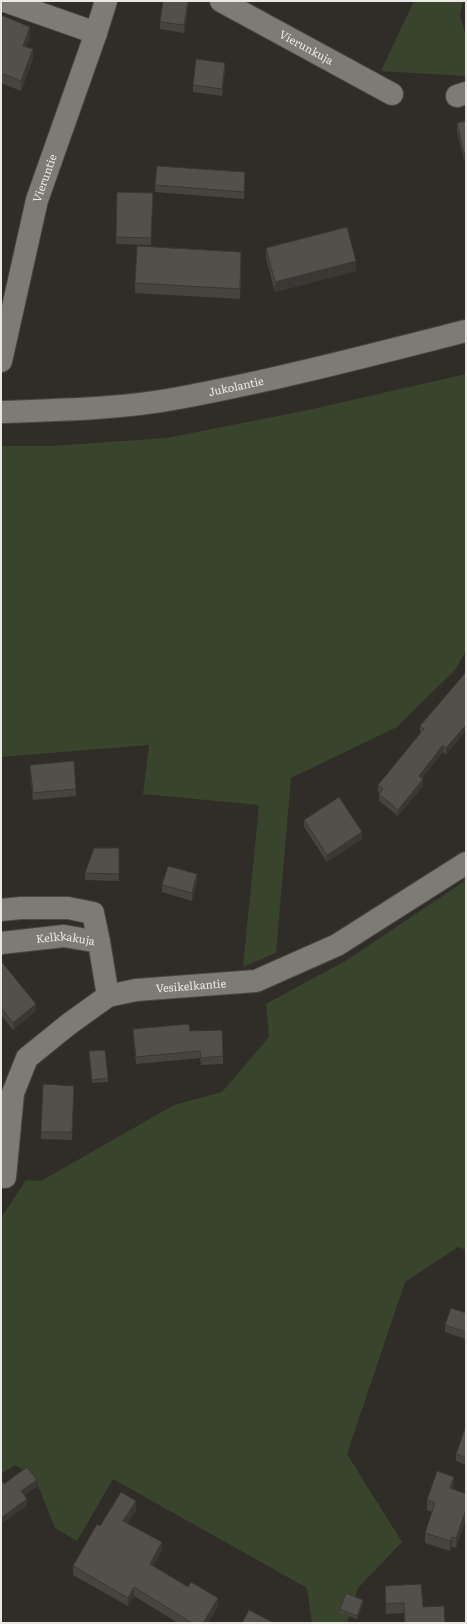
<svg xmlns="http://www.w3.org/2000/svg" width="467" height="1624" viewBox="0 0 467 1624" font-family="Literata,serif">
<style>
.green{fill:#39442d}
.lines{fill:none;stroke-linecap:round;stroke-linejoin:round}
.minor-casing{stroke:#4a4844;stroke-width:24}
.minor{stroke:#7e7a75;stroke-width:22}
.wall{fill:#474440}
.shaded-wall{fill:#3a3734}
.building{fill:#534f4a;stroke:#3a3734}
.labels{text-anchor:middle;stroke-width:3.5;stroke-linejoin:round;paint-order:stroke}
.street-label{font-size:11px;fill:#eae8e5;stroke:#302c28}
</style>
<rect width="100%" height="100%" fill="#302c28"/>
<path class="green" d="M414,1H463L460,16L466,36V76L381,71Z
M466,374V651L455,670L397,727L291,778L276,953L243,967L259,805L143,794L149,745L1,757V446H51L166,438L308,410Z
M466,880V1250L458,1247L405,1282L347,1454L402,1542L358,1588L347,1623H312L307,1588L113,1479L77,1541L55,1528L34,1476L15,1465L1,1474V1218L26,1180L41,1181L174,1105L222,1092L269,1037L266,1004L347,960Z"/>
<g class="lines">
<defs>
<g id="minor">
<path d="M5,1L96,33"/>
<path id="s1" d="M221,1L392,94"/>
<path d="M457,96L466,93"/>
<path id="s2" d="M1,361L37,200L96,33L106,1"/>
<path id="s3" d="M1,412C60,410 121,409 179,398C276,380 371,355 466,331"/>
<path d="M1,910L21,908H68L93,913L99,942"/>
<path id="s4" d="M1,943L64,936L99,942L108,996"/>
<path id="s5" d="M5,1177L13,1093L27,1058L69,1024L108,996L136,990L256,981L337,945L466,863"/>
</g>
</defs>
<use href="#minor" class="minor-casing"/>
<use href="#minor" class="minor"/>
</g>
<path class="wall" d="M189,1L184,33L160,29V22Z
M1,15L30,37L26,47L33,59L21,91L1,83Z
M225,70L222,96L193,92V85Z
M466,121L464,160L457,131V123Z
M245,179L244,199L155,192V185Z
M117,192L153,193L151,245L116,244Z
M266,248L356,271L275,292L266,258Z
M241,262L240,299L135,293V283Z
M466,672L446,755L443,752L422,778L423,786L398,816L379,801V794L380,793L378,792V785L420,733V726Z
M30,765L76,789V796L33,800L30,772Z
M304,820L362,839L327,862L304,827Z
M119,848V881L85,880V873Z
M197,882L192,901L162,892V885Z
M1,961L36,1011L13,1030L1,1015Z
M133,1029L190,1031L223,1056V1064L201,1065L200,1058L136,1064L133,1036Z
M89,1051L108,1078V1082L92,1083Z
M74,1093L72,1140L41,1139V1132Z
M466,1313V1339L445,1332V1325Z
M466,1426V1465L456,1461V1454Z
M454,1487L453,1489L466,1494L456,1548L452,1547L450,1551L425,1543V1533L432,1512L427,1510V1500Z
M136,1510L127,1524L162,1550L153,1566L218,1606L208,1623H178L134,1596L128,1606L73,1575V1566L100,1526Z
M385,1586L423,1607L445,1623H404V1613L386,1614Z
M363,1603L357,1619L340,1613V1609Z"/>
<path class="shaded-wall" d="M188,1H189V3L184,33V25Z
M30,27V37L23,56V46Z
M33,49V59L21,91V81Z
M225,63V70L222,96V89Z
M466,152V160H464V153Z
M241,252V262L240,299V289Z
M356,261V271L275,292V282Z
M466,725V731L446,755V748Z
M443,745V752L419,782V776Z
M423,779V786L398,816V810Z
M362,832V839L327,862V855Z
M197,874V882L192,901V893Z
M36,1004V1011L13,1030V1023Z
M454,1477V1487L450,1498V1488Z
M37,1480V1487L21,1498V1491Z
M27,1499V1506L1,1524V1518Z
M136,1501V1510L123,1530V1521Z
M466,1510V1520L456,1548V1538Z
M452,1537V1547L450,1551V1541Z
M162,1542V1550L150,1572V1564Z
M134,1587V1596L128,1606V1598Z
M218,1598V1606L208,1623H203Z
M363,1600V1603L357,1619V1616Z"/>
<path class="building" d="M163,1H188L184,25L160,22Z
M1,15L30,27L23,46L33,49L21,81L1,73Z
M196,59L225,63L222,89L193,85Z
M466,121V152L464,153L457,123Z
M157,166L245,172L244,192L155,185Z
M117,192L153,193L151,238L116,237Z
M347,227L356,261L275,282L266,248Z
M137,246L241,252L240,289L135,283Z
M466,672V725L446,748L443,745L419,776L423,779L398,810L379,794L383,789L378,785L424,729L420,726Z
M74,761L76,789L33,793L30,765Z
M339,797L362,832L327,855L304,820Z
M94,848H119V874L85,873Z
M168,866L197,874L192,893L162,885Z
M1,961L36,1004L13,1023L1,1008Z
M189,1024L190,1031L222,1030L223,1056L201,1058L200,1051L136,1057L133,1029Z
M105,1050L108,1078L92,1080L89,1051Z
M43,1084L74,1086L72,1132H41Z
M451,1308L466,1313V1332L445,1325Z
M466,1426V1458L456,1454Z
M27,1467L37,1480L21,1491L27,1499L1,1518V1480L4,1484Z
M437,1471L454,1477L450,1488L466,1494V1510L456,1538L452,1537L450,1541L425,1533L435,1503L427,1500Z
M121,1492L136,1501L123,1521L162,1542L150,1564L188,1587L191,1582L218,1598L203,1623H192L134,1587L128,1598L73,1566L97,1524L100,1526Z
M421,1584L423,1607L444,1606L445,1623H405L404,1603L386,1604L385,1586Z
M346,1593L363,1600L357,1616L340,1609Z
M249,1610L274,1623H242Z"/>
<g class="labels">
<g class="street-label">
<text dy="4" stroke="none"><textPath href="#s1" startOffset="97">Vierunkuja</textPath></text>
<text dy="4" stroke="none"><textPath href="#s2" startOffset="188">Vieruntie</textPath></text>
<text dy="4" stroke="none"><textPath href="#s3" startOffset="237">Jukolantie</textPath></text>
<text dy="4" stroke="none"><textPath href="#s4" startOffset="65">Kelkkakuja</textPath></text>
<text dy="4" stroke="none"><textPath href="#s5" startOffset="308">Vesikelkantie</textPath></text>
</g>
</g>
<rect width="467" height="1624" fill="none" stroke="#eae8e5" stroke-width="4"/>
</svg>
